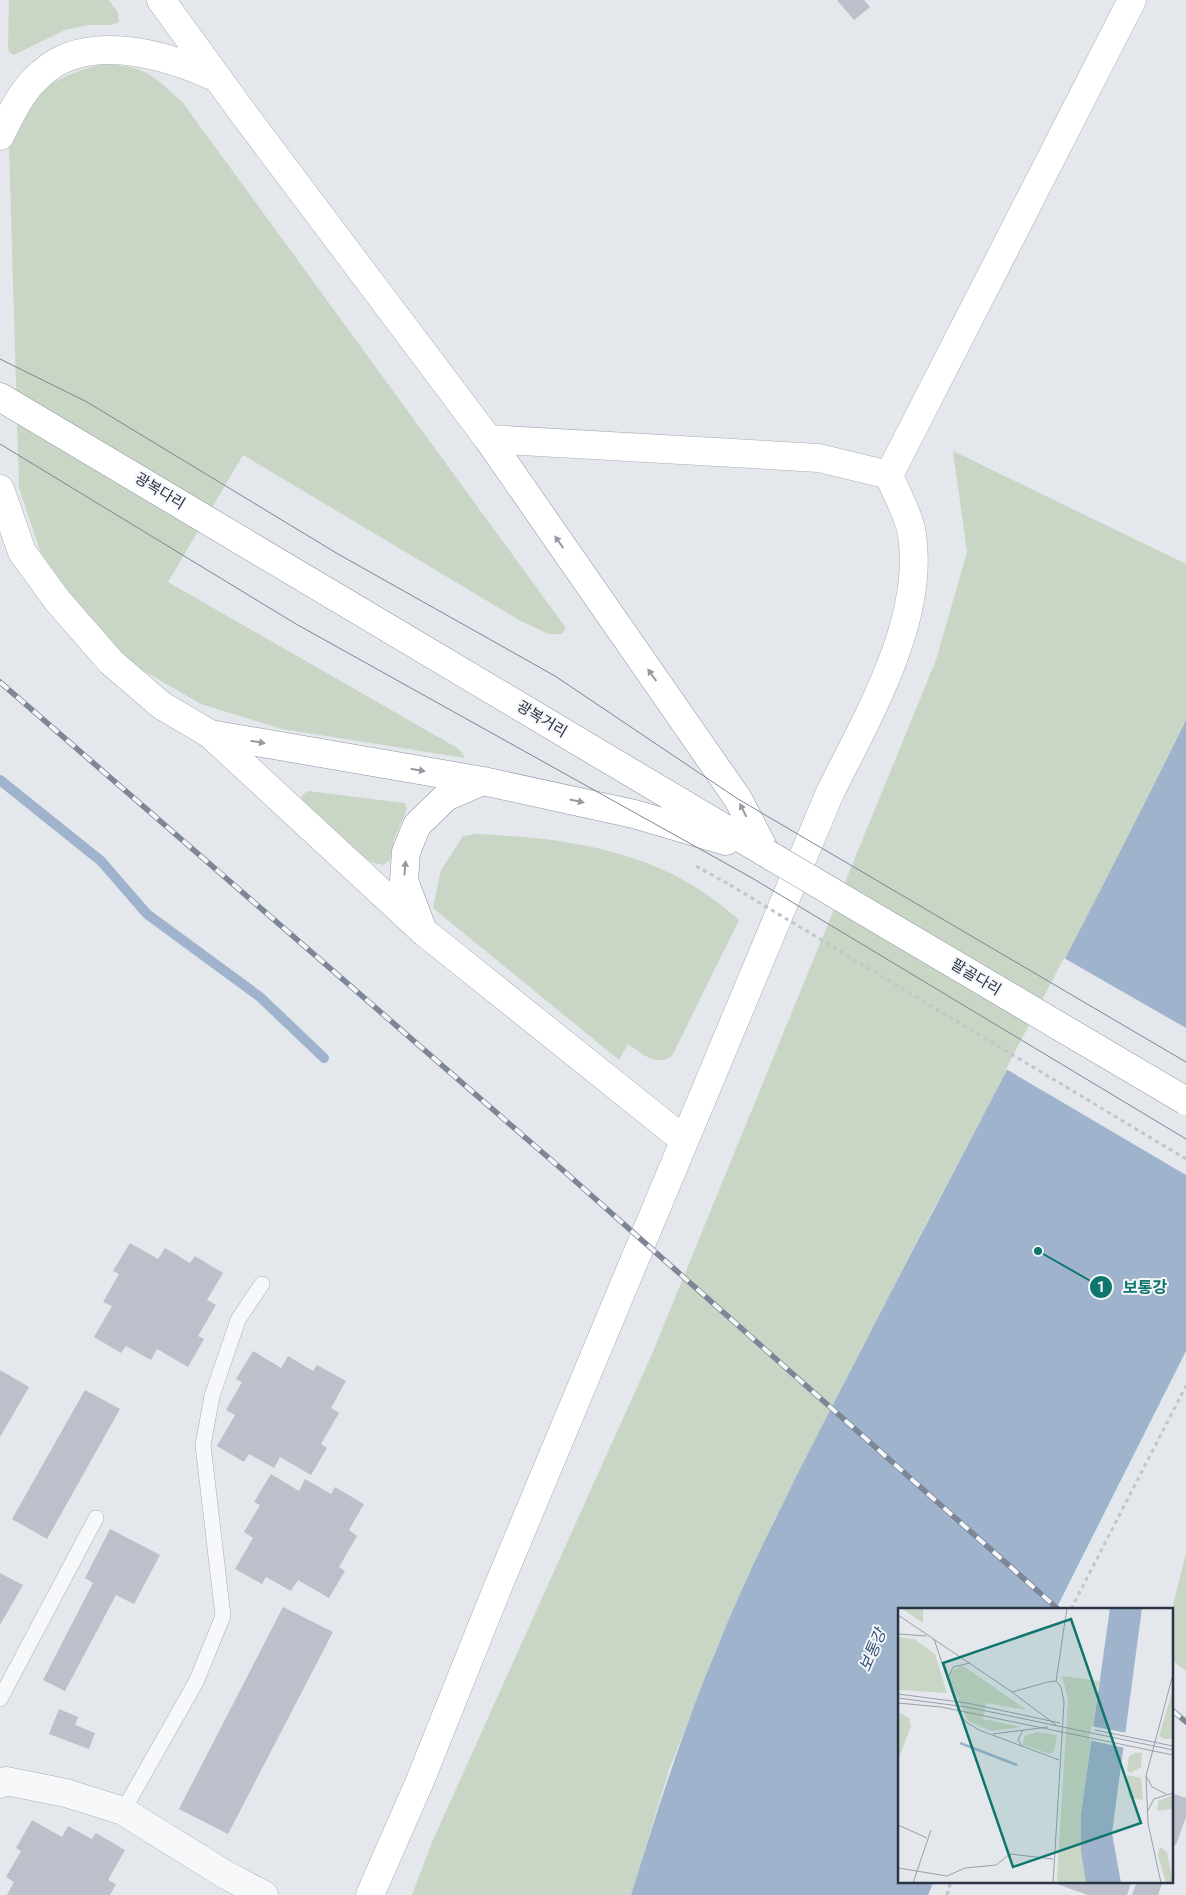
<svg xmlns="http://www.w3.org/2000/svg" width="1186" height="1895" viewBox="0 0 1186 1895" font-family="Roboto,'Noto Sans KR',sans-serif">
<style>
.green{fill:#c9d6c5}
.water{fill:#9fb4cc}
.pier{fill:#e4e7ec}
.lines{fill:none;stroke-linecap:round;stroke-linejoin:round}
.stream{stroke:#9fb4cc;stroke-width:10}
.building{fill:#bbc0ca}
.lane-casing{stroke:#a9aeb7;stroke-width:16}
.street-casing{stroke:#a9aeb7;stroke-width:29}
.secondary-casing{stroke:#a9aeb7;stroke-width:29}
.highway-casing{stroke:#8b94a3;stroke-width:29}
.path{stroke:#c2c5cb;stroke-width:3;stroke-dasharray:4 4;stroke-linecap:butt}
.lane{stroke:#f7f8fa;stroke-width:15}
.street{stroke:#f7f8fa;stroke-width:28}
.secondary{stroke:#fff;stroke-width:28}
.highway{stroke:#fff;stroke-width:28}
.tram{stroke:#7d8696;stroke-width:1}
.rail-casing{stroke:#7d8696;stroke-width:5.5}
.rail{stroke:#f4f6f9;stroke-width:4;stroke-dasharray:11;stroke-linecap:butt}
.highway-bridge-casing{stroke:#8b94a3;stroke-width:29;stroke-linecap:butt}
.path-bridge{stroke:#c2c5cb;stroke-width:3;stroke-dasharray:4 4;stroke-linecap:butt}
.highway-bridge{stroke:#fff;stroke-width:28}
.oneway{fill:#959aa2}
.labels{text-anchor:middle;stroke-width:4;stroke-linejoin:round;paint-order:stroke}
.street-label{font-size:15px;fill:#2b3445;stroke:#f4f6f9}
.water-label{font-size:16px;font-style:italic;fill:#34527a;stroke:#f4f6f9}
.inset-river{fill:none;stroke:#9fb4cc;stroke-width:2.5}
.inset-road{fill:none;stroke:#9a9fa9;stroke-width:1}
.view{fill:#0f766e;fill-opacity:0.15;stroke:#0f766e;stroke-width:2.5}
.inset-edge{fill:none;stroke:#2b3445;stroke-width:2.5}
.leader{fill:none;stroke:#0f766e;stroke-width:2}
.callout-dot{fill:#0f766e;stroke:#f4f6f9;stroke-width:2}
.mark-label{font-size:15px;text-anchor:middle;font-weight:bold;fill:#fff}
.callout-label{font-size:16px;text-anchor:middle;font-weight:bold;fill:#0f766e;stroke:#f4f6f9;stroke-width:4;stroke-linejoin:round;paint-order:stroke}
</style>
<rect width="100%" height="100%" fill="#e4e7ec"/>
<path class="green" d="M9,0H109L118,13L119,22L112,25H88L65,30L14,55L9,52L8,45Z
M104,64C148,67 151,74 183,103L566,628L562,634H549L521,621L243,455L168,582L459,749L465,758L282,729L201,704L132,664L81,611L40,551L19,488L9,146C15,132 21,116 30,104C47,81 77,70 104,64Z
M953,451L1186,564V720L1104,887L933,1210L773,1522L717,1647L669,1770L631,1895H412L433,1840L652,1354L936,660L967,552Z
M308,791L405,803L407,809L394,839L390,860L383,865L371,862L304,808L301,802L302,795Z
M476,834C573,838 665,852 739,920L672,1056C655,1067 643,1054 628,1044L619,1060L433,908L441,870L463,836Z
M1186,1553V1671L1172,1660V1609Z"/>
<path class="water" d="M1186,720V1351L1056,1609H900V1881H934L928,1895H631C657,1811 683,1729 717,1648C762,1537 820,1431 874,1325C978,1123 1086,924 1186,720Z"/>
<path class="pier" d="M1064,958L1186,1028V1175L1006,1069Z"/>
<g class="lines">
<path class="stream" d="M0,780L101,861L147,914L260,997L324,1058"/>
</g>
<path class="building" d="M837,0H864L870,7L854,20Z
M130,1243L158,1259L165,1248L190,1263L195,1256L223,1273L207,1300L216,1305L198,1336L204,1339L188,1367L157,1349L151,1360L126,1346L121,1353L94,1337L112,1306L103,1302L119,1274L113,1271Z
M253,1351L281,1368L288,1356L313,1371L317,1365L346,1381L331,1408L339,1413L321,1444L327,1448L311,1475L280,1457L274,1468L249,1454L244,1462L217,1446L235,1415L226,1410L242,1382L236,1379Z
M0,1370L29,1387L0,1437Z
M85,1390L120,1409L47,1539L12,1519Z
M271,1474L299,1491L305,1479L331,1494L335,1487L364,1504L349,1530L357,1536L339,1567L345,1571L329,1598L298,1580L291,1591L266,1577L262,1584L235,1569L253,1538L244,1532L260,1505L254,1502Z
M110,1529L160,1555L134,1604L116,1595L65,1691L43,1680L93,1583L85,1578Z
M0,1573L23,1585L0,1625Z
M283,1607L333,1632L228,1834L179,1809Z
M59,1709L78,1717L75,1725L95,1733L89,1749L49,1734Z
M1172,1793L1186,1798V1817L1176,1845L1172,1844Z
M32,1820L62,1837L68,1826L92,1839L96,1833L125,1850L108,1880L116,1884L110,1895H7L14,1882L6,1877L21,1851L16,1848Z
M1048,1881H1126L1131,1883L1127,1895H1088Z
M1137,1881H1163L1158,1895H1132Z"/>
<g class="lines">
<defs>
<path id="lane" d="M0,1699L96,1518
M123,1811L196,1682L223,1616L203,1445L212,1396L238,1320L262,1284"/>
<path id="street" d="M0,1784L6,1781L66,1793L123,1811L226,1875L264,1895"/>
<path id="secondary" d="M161,0L243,113L488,439L819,458L889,475
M0,136C11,114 22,89 42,73C88,31 169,55 219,79
M0,489L22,552L57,600L111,662L161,705L210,734L423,931L684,1140
M370,1895L420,1781L497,1589L829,795C866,719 925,622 912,535C910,517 896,493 889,475L1132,0"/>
<path id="highway" d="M0,397L766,853
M488,439L738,799L766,853
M210,734L483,781L634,814L726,841
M423,931L404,881L406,852L417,825L446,797L483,781"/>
</defs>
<use href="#lane" class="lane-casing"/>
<use href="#street" class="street-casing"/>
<use href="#secondary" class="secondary-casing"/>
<use href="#highway" class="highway-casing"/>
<path class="path" d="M696,866L730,885
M1071,1609L1186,1386
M947,1895L951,1881"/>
<use href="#lane" class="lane"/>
<use href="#street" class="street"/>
<use href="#secondary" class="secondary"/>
<use href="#highway" class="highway"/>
<path class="tram" d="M0,359L87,402L338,554L555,676L738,799L1186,1062
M0,444L296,624L752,878L1186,1139"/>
<defs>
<path id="rail" d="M0,682L565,1172L1058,1609
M1172,1710L1186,1722"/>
</defs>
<use href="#rail" class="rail-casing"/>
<use href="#rail" class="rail"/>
<defs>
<path id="highway-bridge" d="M766,853L1186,1101"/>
</defs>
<use href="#highway-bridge" class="highway-bridge-casing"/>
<path class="path-bridge" d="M730,885L1186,1159"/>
<use href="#highway-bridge" class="highway-bridge"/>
</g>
<defs><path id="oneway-solid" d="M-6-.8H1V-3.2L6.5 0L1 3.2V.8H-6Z" transform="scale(1.25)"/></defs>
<g class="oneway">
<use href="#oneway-solid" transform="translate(559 542) rotate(-125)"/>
<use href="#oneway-solid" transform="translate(652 675) rotate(-125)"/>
<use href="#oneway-solid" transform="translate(258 742) rotate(10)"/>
<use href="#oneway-solid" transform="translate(418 770) rotate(10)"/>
<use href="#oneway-solid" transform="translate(577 801) rotate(12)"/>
<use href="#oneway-solid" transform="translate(743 810) rotate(-117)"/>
<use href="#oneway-solid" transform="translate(405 868) rotate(-85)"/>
</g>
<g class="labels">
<g class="street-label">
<text transform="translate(160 491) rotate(31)" y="5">광복다리</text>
<text transform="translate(542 719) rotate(31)" y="5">광복거리</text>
<text transform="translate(976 977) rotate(31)" y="5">팔골다리</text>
</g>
<g class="water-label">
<text transform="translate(872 1650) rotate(-67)" y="6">보통강</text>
</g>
</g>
<g transform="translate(898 1608)">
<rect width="275" height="275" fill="#e4e7ec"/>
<path d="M3,0H25V15ZM0,29L16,31L37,46L49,85L0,82ZM64,57L129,102L88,95L85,111L123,119L93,123L70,113L51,70L53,63ZM164,68L201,73L183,206V244L188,275H160L159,270L170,91ZM275,81V131H266L261,128ZM3,105L11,110L13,118L0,152V106ZM139,124L159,127L156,144L151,146L125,137L126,128ZM237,145H244L243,159L233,165L229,163L231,148ZM229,167L243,170L245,192L231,190ZM275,187L274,201L259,203L260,193ZM262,239L269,244L275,275H268L260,248Z" fill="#c9d6c5"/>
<path d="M212,0H244L214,225L223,275H188L183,244V206Z" fill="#9fb4cc"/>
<path d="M193,118L229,125L227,140L191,132Z" fill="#e4e7ec"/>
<path class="inset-river" d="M62,135L119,157"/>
<path class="inset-road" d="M0,7L114,84L150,74L158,73L163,79L166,94L155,275M0,26L28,28M36,31L61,105L68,114L81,122L161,152M50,70L55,59L72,55M158,73L169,0M114,84L158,117M0,86L69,95L162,115M0,90L69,99L275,142M0,95L43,99L275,147M197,122L275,138M95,126L150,119M125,139L120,132L125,122M248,168L254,179L268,186M249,204L256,191L275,185M0,217L29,230M0,260L49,268L67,260L98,257L112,246L155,251M15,275L33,222M263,275L250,215L248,168L275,66"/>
<path class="view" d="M173,11L243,215L115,259L45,55Z"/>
<rect width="275" height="275" class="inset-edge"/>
</g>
<path class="leader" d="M1038 1251L1101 1287"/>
<g class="callout-dot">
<circle cx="1038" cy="1251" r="5"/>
<circle cx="1101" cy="1287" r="12"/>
</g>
<g class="mark-label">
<text x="1101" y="1292">1</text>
</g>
<g class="callout-label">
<text x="1145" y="1293">보통강</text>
</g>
</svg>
